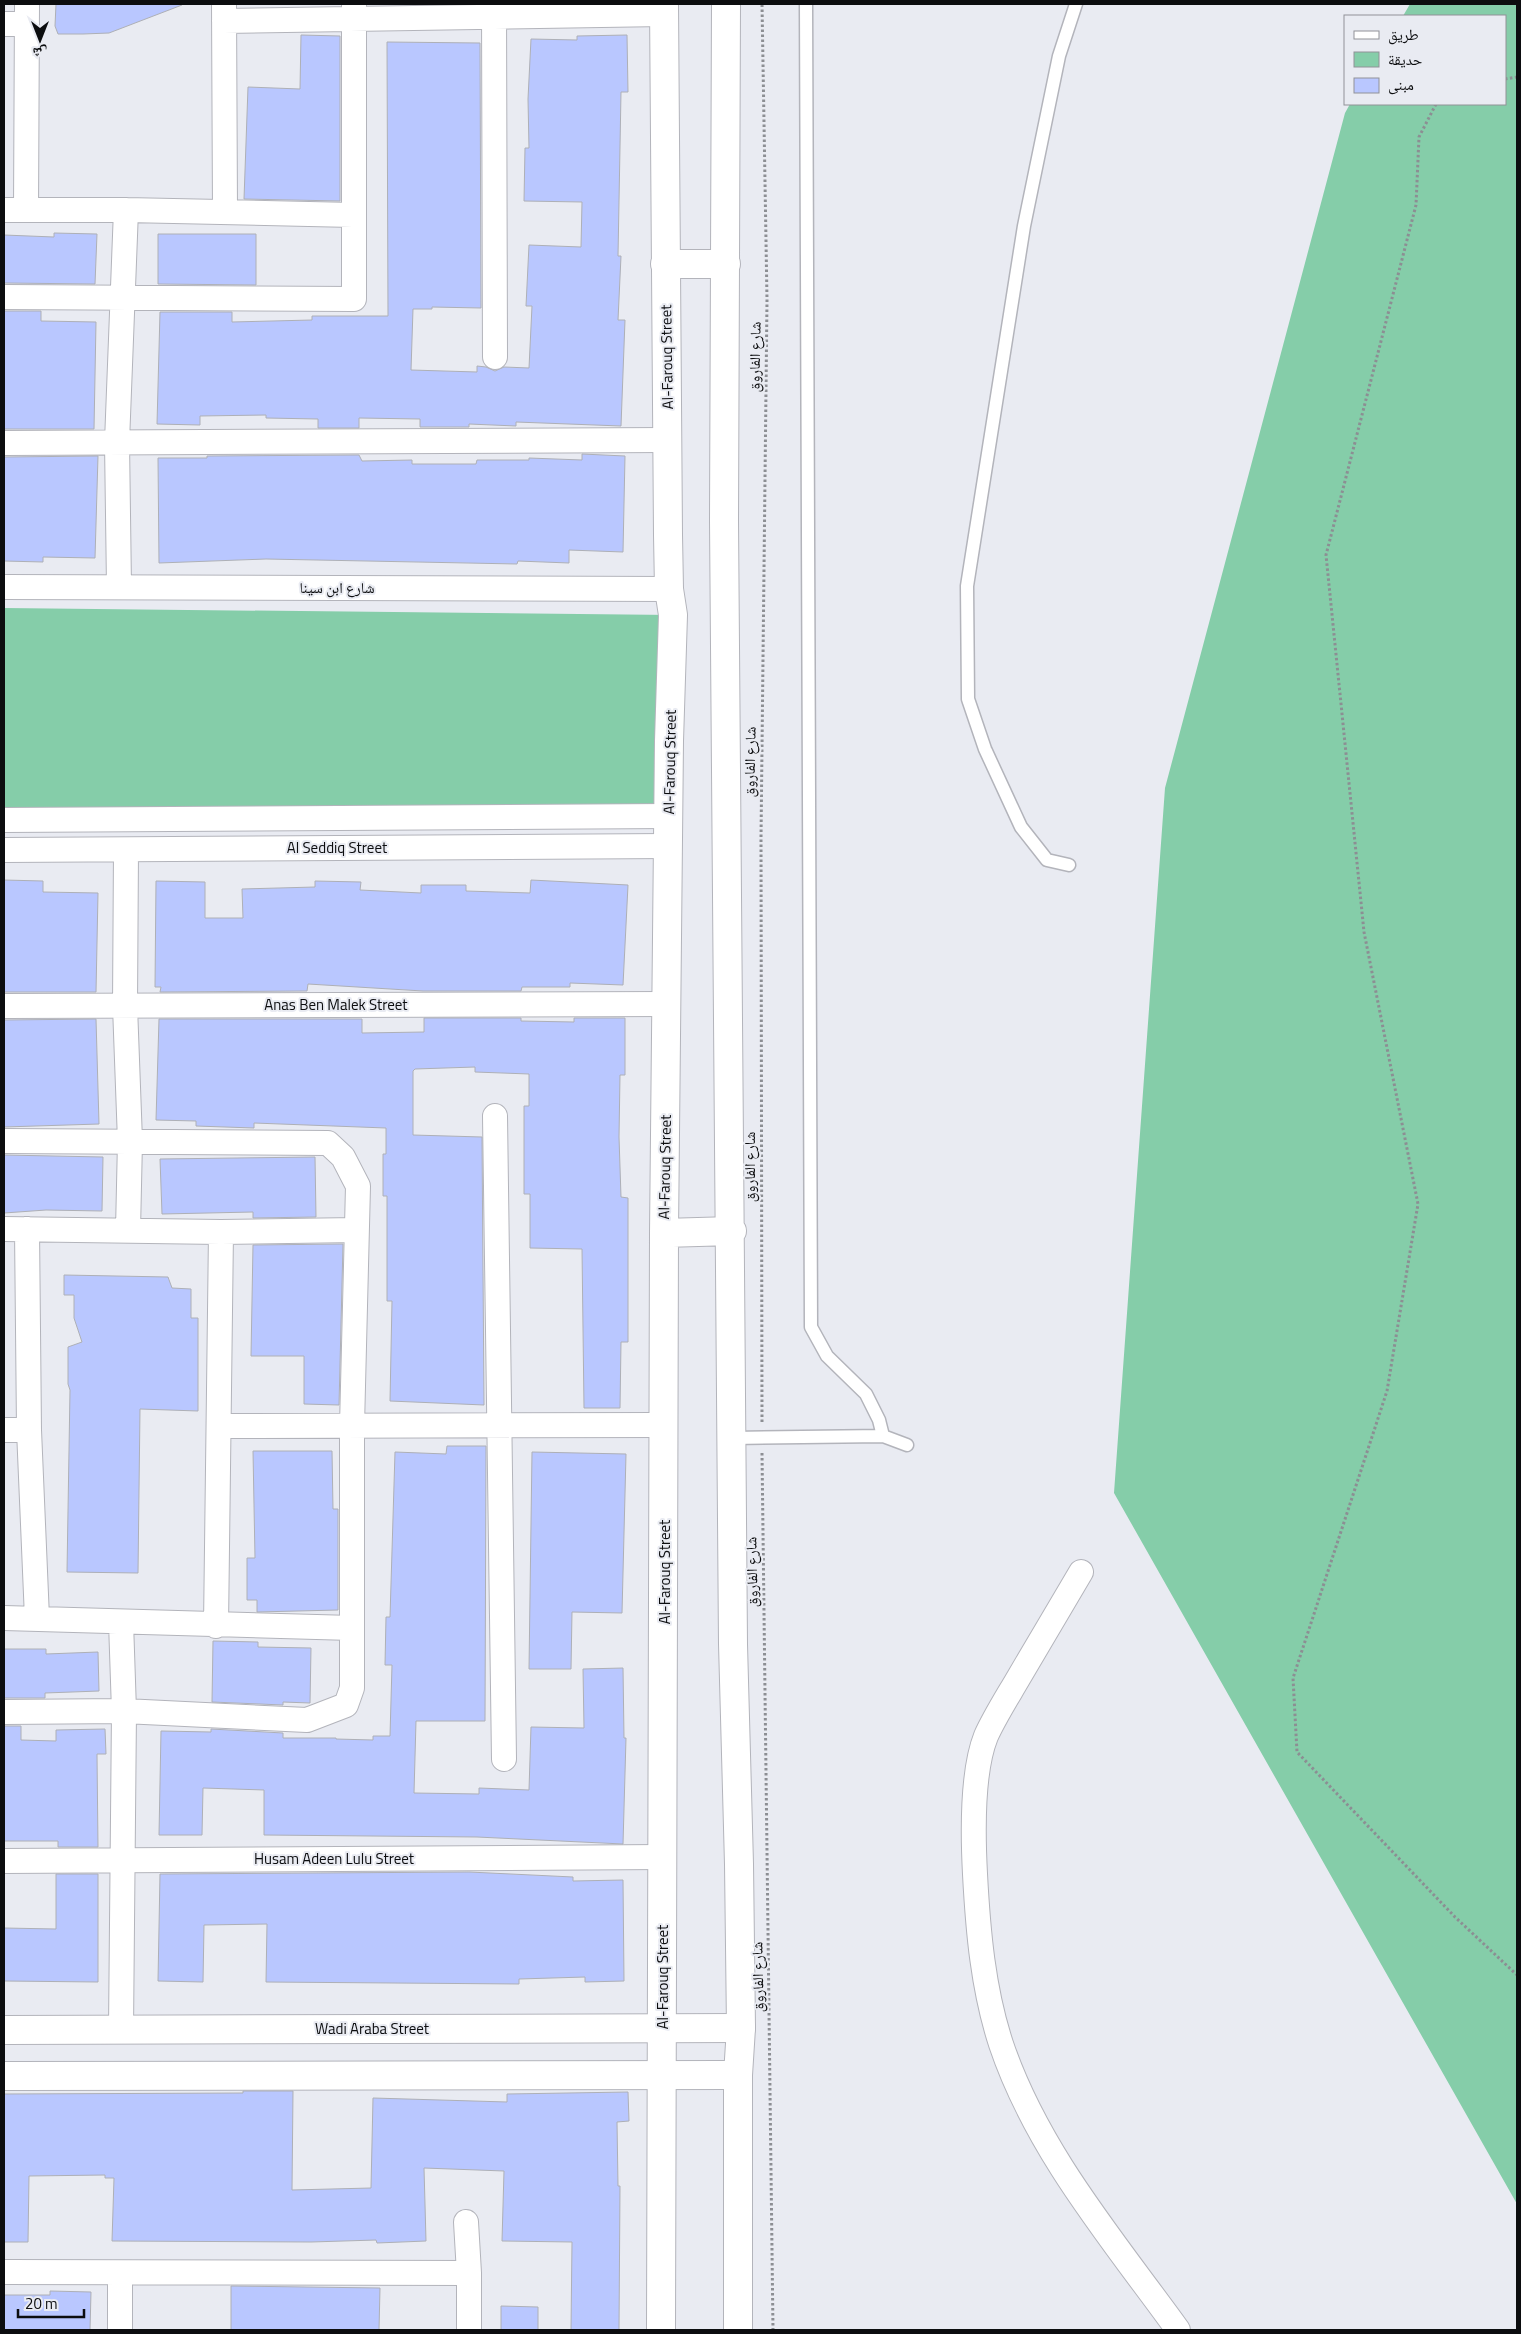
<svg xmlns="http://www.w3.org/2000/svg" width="1521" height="2334" viewBox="0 0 1521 2334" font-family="'Titillium Web','Noto Naskh Arabic',sans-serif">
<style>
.green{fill:#85cda9}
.building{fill:#b9c7ff;stroke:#aeb0b6}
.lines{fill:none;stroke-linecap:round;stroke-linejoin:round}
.lane-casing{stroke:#b3b4bb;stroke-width:15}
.street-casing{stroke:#b3b4bb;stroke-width:26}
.secondary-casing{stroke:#b3b4bb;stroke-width:30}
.primary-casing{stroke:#b3b4bb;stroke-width:30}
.path{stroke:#8c8e93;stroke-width:3;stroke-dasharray:2.5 2.5;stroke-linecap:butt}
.lane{stroke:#fff;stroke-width:12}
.street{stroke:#fff;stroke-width:24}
.secondary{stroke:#fff;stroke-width:28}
.primary{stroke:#fff;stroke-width:28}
.labels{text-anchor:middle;stroke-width:4;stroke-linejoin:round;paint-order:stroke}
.street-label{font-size:15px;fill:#0c0d0f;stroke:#e9ebf2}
</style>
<rect width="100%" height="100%" fill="#e9ebf2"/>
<path class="green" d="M1410,4H1517V2204L1114,1493L1165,788L1345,113L1350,104H1505V16H1403Z
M4,608L673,615L669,816L4,820Z"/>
<path class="building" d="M56,4H181L182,5L109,33L83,34H58L55,26Z
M301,35L340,36V201L244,199L248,87L300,89Z
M627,35L628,92H621L618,256H621L618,320H625L621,426L516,422V426L469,424V427H420V419L359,418V428H318V419L266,418V415L200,416V425L157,424L160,312H232V322L312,320V316H388L387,42L480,43L481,308L432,307V309H413L411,370L477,372V366L486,367L495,371L504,367L529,368L532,306H526L529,245L581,247L582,202L524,201L525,148H529L528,99L531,39L577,40V36Z
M54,233L97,234L95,284L4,283V235L54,237Z
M158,234H256V285L158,284Z
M4,311H41V321L96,322L94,429H4Z
M582,454L625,456L623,552L569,550V563L518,561L517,564L266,559L159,563L158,458H207V456L359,455L362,461L412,460V464H476L477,460H529V458L582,460Z
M98,456L95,558L43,557V562L4,561V457Z
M4,880L43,881V892L98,893L96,992H4Z
M531,880L628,885L623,985L570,983V987H522L521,991H423L308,984L307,991L160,992L161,987H155L156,881L205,882V918H243L242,889L315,887V881L361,882L360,890L421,893V885H466V891L530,893Z
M424,1018H521V1021L574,1022V1018H625V1075H620L619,1137L621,1197L628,1198V1342H621L620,1408H584L582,1249L530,1248V1194H524V1106H529V1074L475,1072V1067L415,1069L413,1071V1135L482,1137L484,1405L390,1401L392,1301H387V1196H383V1154H386V1128L254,1123V1128L196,1126V1121L156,1120L159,1019H362V1033L424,1032Z
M96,1019L99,1124L4,1127V1020Z
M4,1155L103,1157L102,1211L46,1210L4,1213Z
M315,1157L316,1217L253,1218V1212L162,1214L160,1159Z
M343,1244L339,1405L304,1404V1356H251L253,1245Z
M64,1275L168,1277L172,1288L191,1289V1318H198V1411L140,1409L138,1573L67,1572L70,1390L68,1384V1347L82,1342L74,1318V1295H64Z
M447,1446H486L485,1721H416L414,1793L479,1794V1788L529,1790L531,1727L584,1728L583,1669L623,1668L624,1738H626L623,1844L477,1837L264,1835V1790L203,1788L202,1835H159L161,1731L211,1732V1729L283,1733V1738H336V1739L373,1740V1736H390L392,1665H385L386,1617H390L395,1452L446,1454Z
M253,1451H332L333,1509H338V1610L257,1612V1600H247V1558H255Z
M532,1452L626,1454L622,1613L572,1612L571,1669H529Z
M213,1641L258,1642V1647L311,1648L310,1703L283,1702V1705L212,1702Z
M4,1649H46V1654L98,1652L99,1691L45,1693V1698H4Z
M4,1726H21V1740L56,1741V1730L105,1729L106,1754H97L98,1847H58V1841H4Z
M469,1872L573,1877V1881L623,1880L624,1981L585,1982V1977L519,1979V1984L266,1982L267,1924L204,1925L203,1982L158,1981L160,1874Z
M56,1874H98V1982L4,1981V1928L56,1929Z
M243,2091H293L292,2190L371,2188L373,2098L507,2102V2094L628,2092L629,2121L617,2122L618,2186H620L619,2330H571L572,2242L502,2241L504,2171L424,2168L426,2241L377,2243L376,2240L311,2242L112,2241L114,2178H105V2175L29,2176L28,2242H4V2094L243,2093Z
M231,2286L380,2288L379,2330H231Z
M50,2291L91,2292L90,2330H4V2295H50Z
M501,2306L538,2307V2330H501Z"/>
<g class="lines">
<defs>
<path id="lane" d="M806,4L811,1327L827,1356L866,1394L879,1420L883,1436
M1069,865L1047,860L1021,827L985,749L968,699L967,586L1024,226L1059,56L1076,4
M732,1438L883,1436L907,1445"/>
<path id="street" d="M224,4L225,212
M494,4L495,357
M224,21L664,14
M4,24H27
M4,210H126L353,215
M26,210L27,4
M4,297L354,299V4
M4,443L667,440
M4,587L669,589
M119,587L117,442L126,210
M4,820L669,816
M4,850L669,846
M126,850L125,1006L130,1141L128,1230
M4,1006L668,1004
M495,1116L504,1759
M4,1141L328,1143L343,1157L358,1186L352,1426V1688L346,1705L307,1720L124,1711L4,1712
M4,1229L221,1232L356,1230
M27,1229L29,1430L37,1618
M219,1426L665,1425
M4,1430H29
M1081,1572C1060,1607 1040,1642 1019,1677C1008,1696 995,1716 986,1736C972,1771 973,1836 975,1874C978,1931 983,1989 1001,2044C1037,2151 1113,2240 1178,2330
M4,1618L352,1628
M121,1622L124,1711L121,2030
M216,1626L221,1232
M4,1861L664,1857
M466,2222L469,2273V2330
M4,2272L469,2273
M120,2330V2273"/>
<path id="secondary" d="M4,2030L741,2028
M4,2076L738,2075"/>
<path id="primary" d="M726,4L724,521L733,1644L739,1864L741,2028L738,2075V2330
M665,264H726
M664,1233L732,1231
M661,2330L664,1233L669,741L673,615L669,589L668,535L664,4"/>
</defs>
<use href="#lane" class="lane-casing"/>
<use href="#street" class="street-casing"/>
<use href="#secondary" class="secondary-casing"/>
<use href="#primary" class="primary-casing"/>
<path class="path" d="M1505,79L1517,77
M1436,104L1419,137L1416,205L1326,555L1364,932L1418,1204L1387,1391L1293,1678L1297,1752L1455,1917L1517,1975
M762,1422L761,838L767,300L762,4
M762,1453L773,2330"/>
<use href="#lane" class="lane"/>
<use href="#street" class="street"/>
<use href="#secondary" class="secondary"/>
<use href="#primary" class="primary"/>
</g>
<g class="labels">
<g class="street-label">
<text transform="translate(667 357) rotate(-91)" y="5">Al-Farouq Street</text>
<text transform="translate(755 357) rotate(-89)" y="5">شارع الفاروق</text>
<text x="337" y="593">شارع ابن سينا</text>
<text transform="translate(670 762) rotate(-89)" y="5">Al-Farouq Street</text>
<text transform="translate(750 762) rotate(-89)" y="5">شارع الفاروق</text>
<text x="337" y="853">Al Seddiq Street</text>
<text x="336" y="1010">Anas Ben Malek Street</text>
<text transform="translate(665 1167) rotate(-89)" y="5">Al-Farouq Street</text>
<text transform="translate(750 1167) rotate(-90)" y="5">شارع الفاروق</text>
<text transform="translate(665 1572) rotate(-90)" y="5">Al-Farouq Street</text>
<text transform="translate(752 1572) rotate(-91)" y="5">شارع الفاروق</text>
<text x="334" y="1864">Husam Adeen Lulu Street</text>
<text transform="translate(663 1977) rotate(-90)" y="5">Al-Farouq Street</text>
<text transform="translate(758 1977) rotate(-91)" y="5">شارع الفاروق</text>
<text x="372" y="2034">Wadi Araba Street</text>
</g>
</g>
<rect width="1521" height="2334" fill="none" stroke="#0c0d0f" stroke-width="10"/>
<rect x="1344" y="15" width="162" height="90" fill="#e9ebf2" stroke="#919297"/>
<rect x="1354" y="31" width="25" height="8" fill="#ffffff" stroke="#919297"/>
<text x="1388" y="40" font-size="15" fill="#0c0d0f">طريق</text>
<rect x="1354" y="52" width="25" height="15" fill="#85cda9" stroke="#919297"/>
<text x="1388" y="65" font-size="15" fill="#0c0d0f">حديقة</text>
<rect x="1354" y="78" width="25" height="15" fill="#b9c7ff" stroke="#919297"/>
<text x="1388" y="90" font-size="15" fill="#0c0d0f">مبنى</text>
<g transform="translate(40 40) rotate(180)" stroke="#e9ebf2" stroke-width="4" paint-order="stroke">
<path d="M0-4L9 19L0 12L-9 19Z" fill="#0c0d0f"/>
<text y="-8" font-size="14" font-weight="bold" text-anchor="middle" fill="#0c0d0f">ش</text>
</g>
<path d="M18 2309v8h66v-8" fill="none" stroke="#0c0d0f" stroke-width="2.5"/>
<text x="25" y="2309" font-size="15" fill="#0c0d0f" stroke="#e9ebf2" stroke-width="4" paint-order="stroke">20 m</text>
</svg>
